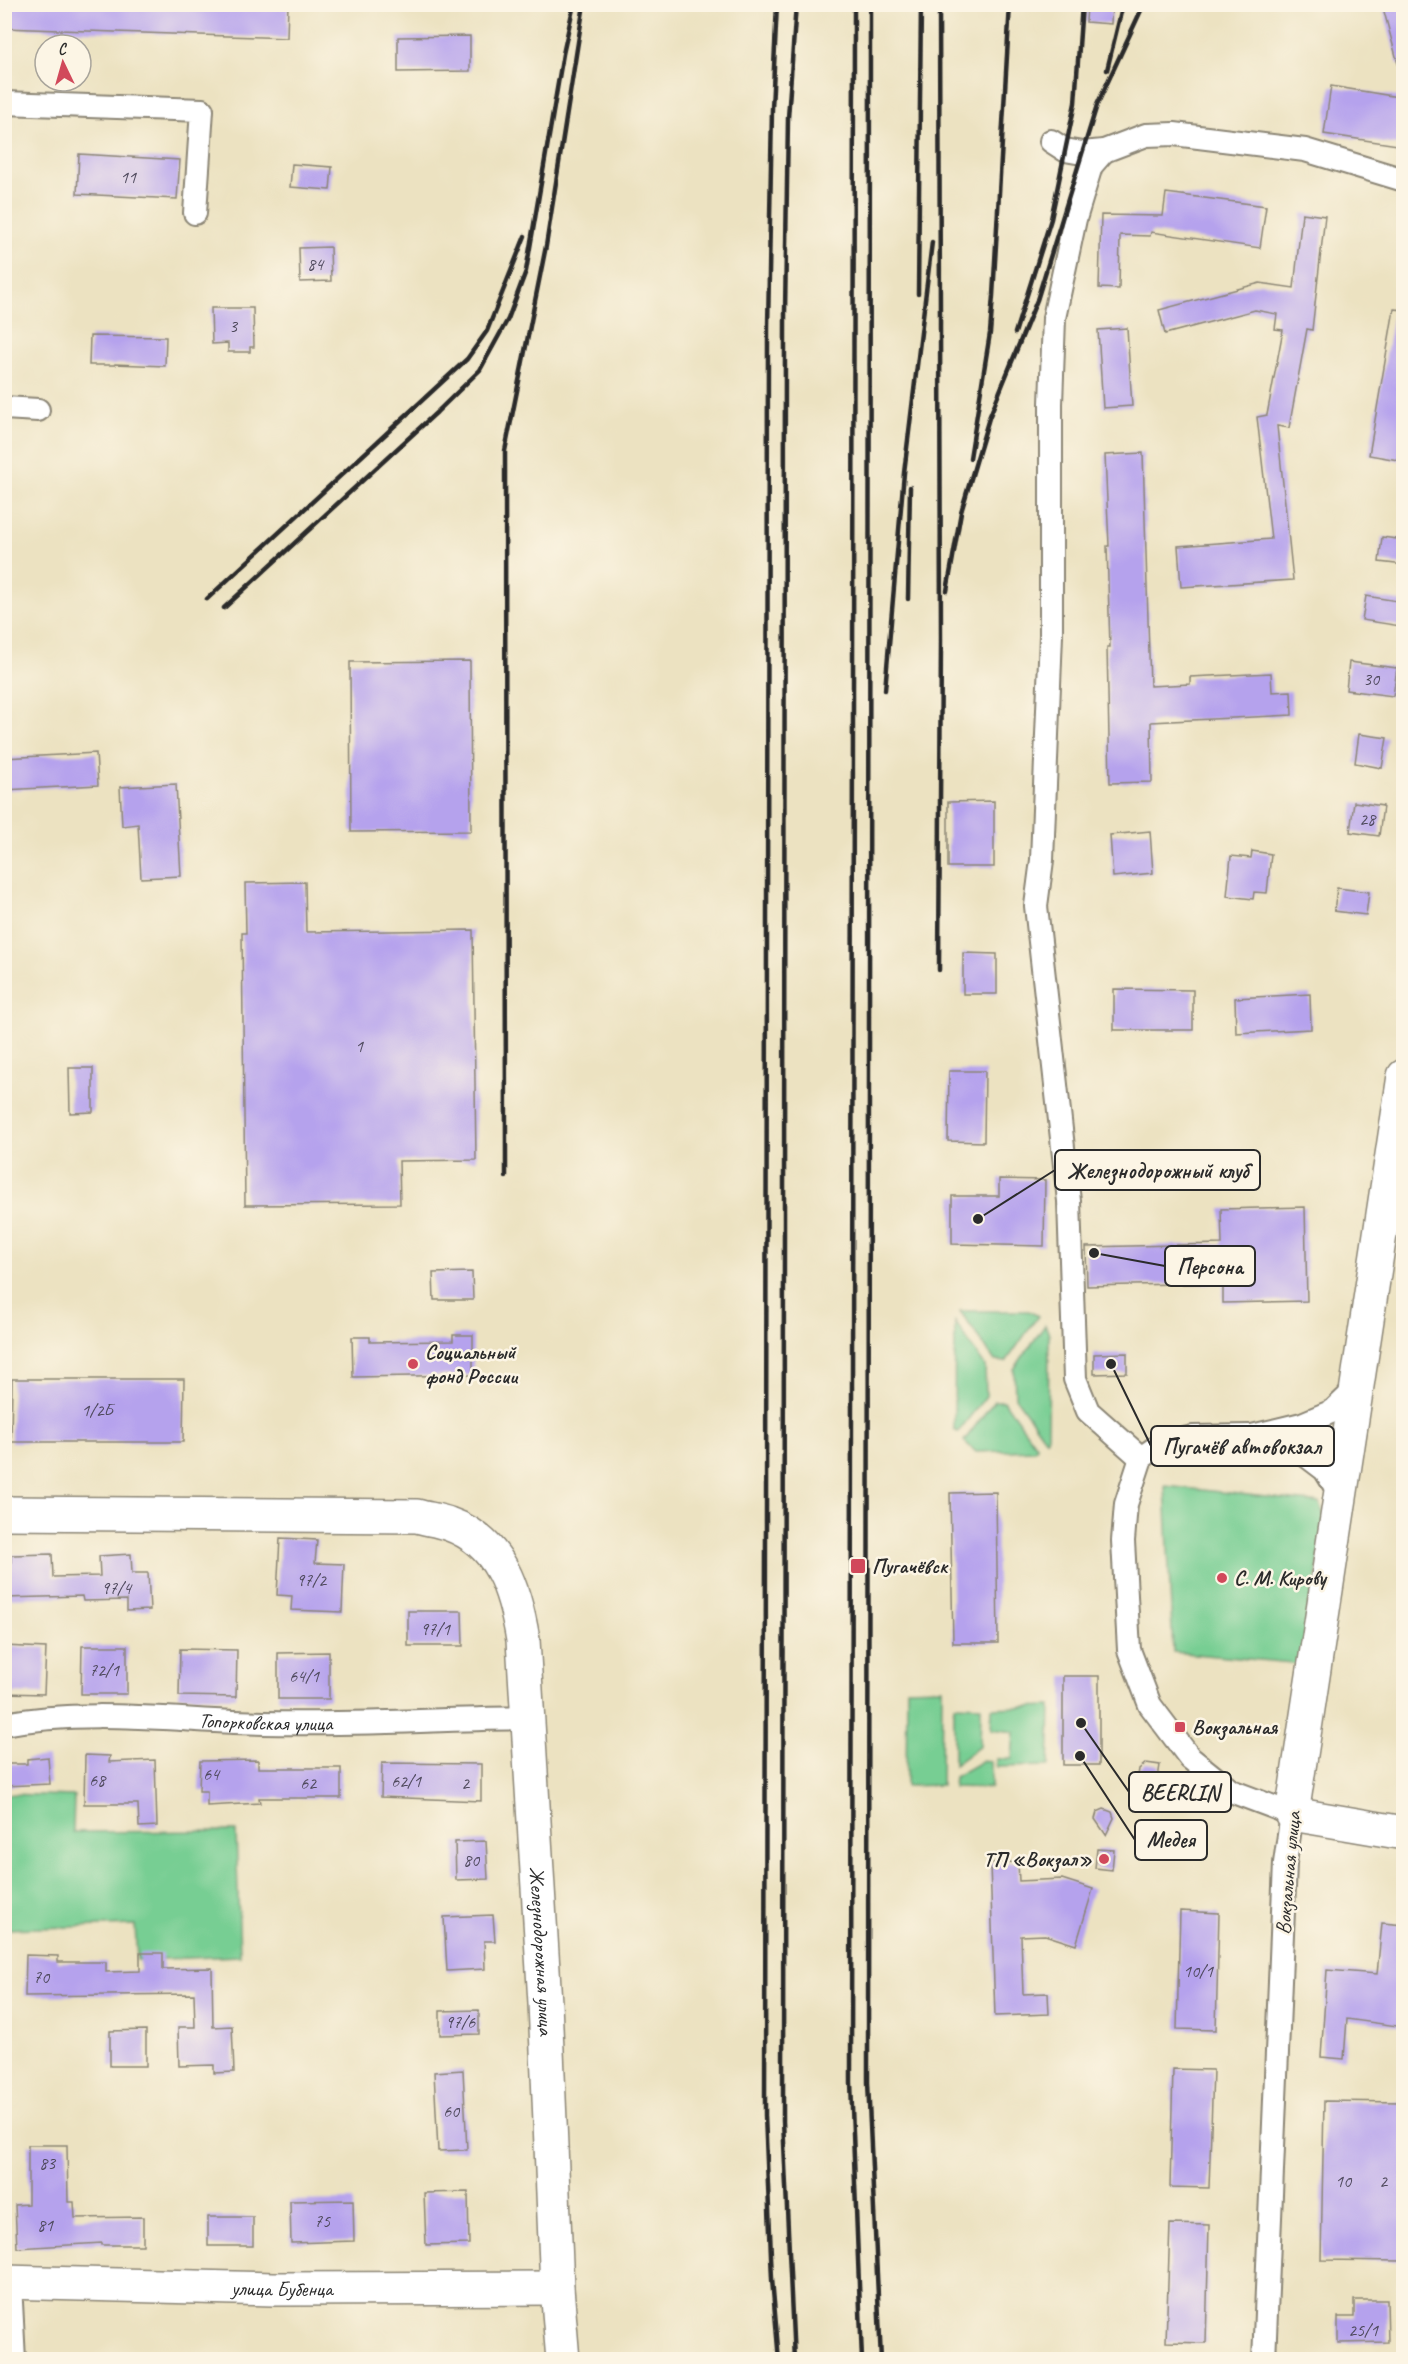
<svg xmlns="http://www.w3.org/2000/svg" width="1408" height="2364" viewBox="0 0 1408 2364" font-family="Caveat,sans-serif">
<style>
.green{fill:#77ce93;stroke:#517c5f;stroke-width:1.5}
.building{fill:#b5a2ed}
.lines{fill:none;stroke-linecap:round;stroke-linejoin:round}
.street-casing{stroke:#8c8676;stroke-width:26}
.secondary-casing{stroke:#8c8676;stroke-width:36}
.street{stroke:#fff;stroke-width:22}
.secondary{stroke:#fff;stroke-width:33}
.rail{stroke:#2b2b2b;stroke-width:4.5}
.poi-dot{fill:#d1495b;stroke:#fcf5e5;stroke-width:2}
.labels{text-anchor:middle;stroke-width:5;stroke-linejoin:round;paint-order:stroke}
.number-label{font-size:18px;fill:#4e495c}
.poi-label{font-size:21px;font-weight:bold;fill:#2b2b2b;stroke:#fcf5e5;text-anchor:start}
.street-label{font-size:21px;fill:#2b2b2b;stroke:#fcf5e5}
.leader{fill:none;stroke:#2b2b2b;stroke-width:2}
.callout-dot{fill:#2b2b2b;stroke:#fcf5e5;stroke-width:2}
.callout{fill:#fcf5e5;stroke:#2b2b2b;stroke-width:2}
.callout-label{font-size:22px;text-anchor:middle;font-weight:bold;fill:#2b2b2b}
</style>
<rect width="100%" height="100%" fill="#fcf5e5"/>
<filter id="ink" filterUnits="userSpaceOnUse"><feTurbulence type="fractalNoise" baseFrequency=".0167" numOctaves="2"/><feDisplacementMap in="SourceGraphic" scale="12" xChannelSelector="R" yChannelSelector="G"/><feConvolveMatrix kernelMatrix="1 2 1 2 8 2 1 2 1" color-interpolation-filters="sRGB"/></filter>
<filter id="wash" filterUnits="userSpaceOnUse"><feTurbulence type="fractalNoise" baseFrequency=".008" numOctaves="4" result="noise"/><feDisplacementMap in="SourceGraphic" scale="24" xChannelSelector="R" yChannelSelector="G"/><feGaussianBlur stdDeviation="1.35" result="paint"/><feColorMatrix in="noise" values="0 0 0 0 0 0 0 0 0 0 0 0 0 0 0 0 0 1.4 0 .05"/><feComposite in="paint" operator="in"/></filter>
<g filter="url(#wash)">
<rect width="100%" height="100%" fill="#ece2c1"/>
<path class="green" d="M960,1311H1029L1038,1316L1006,1362L995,1361Z
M955,1322L985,1366L986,1396L958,1432L954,1430Z
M1045,1325L1049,1334L1048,1436L1046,1440L1015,1397L1014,1369Z
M994,1401H1004L1037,1447L1034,1450L976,1452L964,1441Z
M1165,1486L1320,1503L1325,1519L1303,1664L1173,1652Z
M942,1688L941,1785L906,1786L907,1689Z
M954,1705L981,1706L980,1746L954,1765Z
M1051,1706L1049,1766L996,1767V1759H1012L1014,1732L991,1729L992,1708Z
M982,1761L991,1762V1788L953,1787L954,1777Z
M4,1794L74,1796L73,1832L236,1831L240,1956L137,1960L135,1925L5,1929Z"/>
<g id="blocks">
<path class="building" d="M4,4H288L287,38L4,28Z
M1087,4H1112L1111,24L1086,22Z
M1382,4H1404V63L1398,64Z
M470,36V71L398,72V37Z
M1331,86L1404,98V146L1324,134Z
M79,154L180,160L177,199L77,194Z
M292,164L332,167L330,190L290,187Z
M1166,193L1266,206L1260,248L1151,232L1150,236L1120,235L1119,289L1099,288L1101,215L1163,216Z
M1302,213L1325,216L1312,330L1307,329L1289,428L1277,426L1293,580L1181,587L1178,546L1271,539L1257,417L1267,415L1283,330L1275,329L1277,314L1255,310L1165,334L1159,310L1260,283L1294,288Z
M330,247L331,281L300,282L299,248Z
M211,308H253L254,347H250V352H228V343L212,344Z
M1394,309L1404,310V461L1369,455Z
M1127,328L1132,406L1103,408L1098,330Z
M90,336L166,337L165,366L115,364V365H89Z
M1143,453L1150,686L1190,684V677L1271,673L1272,692L1291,691L1292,715L1151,722L1152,782L1110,783L1107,647H1110L1107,546H1109L1105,455Z
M1382,537L1404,540V565L1379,562Z
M1366,596L1404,602L1400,626L1362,620Z
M470,661L471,831L351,832L350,662Z
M1349,662L1397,668L1393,696L1346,690Z
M1359,734L1387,738L1382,768L1355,763Z
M96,753L98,785L4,790V758Z
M176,784L181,876L141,878L138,824L122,826L120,787Z
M994,801V867H948V802Z
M1354,802L1383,806L1379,836L1350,832Z
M1150,831L1153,873L1113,877L1110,835Z
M1252,851L1271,854L1267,893L1254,892L1253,899L1227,896L1231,856L1251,858Z
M305,882L306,932L473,930L476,1160L399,1161L400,1204L245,1205L242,933H246L245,883Z
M1337,888L1369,892L1366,915L1334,911Z
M963,953L997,954V994H963Z
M1114,989L1193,990V1030H1114Z
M1310,994L1311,1029L1236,1033L1235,998Z
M69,1068H93V1112L70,1113Z
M949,1071H985L984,1142L948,1141Z
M999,1179L1045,1180L1044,1246L952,1244V1196H999Z
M1305,1207L1307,1301L1223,1303V1283L1087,1286L1086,1247L1222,1244L1221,1209Z
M472,1272L473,1300H434L433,1273Z
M453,1335H473V1375L353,1377L352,1337H370V1342L453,1341Z
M1127,1353V1373L1094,1374V1354Z
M12,1379H184L183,1442H11Z
M996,1492L998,1643H953L950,1493Z
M280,1538L317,1540L315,1563L344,1564L342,1612L291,1610L292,1596L277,1595Z
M52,1554L53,1577L100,1576L99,1556L131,1554L132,1573H148L150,1610L127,1611V1600L83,1601L82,1596L4,1598V1562H11V1555Z
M408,1611H462L463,1646H408Z
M4,1646L46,1648L44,1694L4,1693Z
M82,1646H127V1694H81Z
M180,1649L237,1650L236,1697L179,1696Z
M329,1652V1699H278V1653Z
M1063,1676H1099V1765H1063Z
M85,1755L110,1756L109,1762L155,1760L157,1826L139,1827L138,1804H84Z
M48,1757L50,1784L4,1786V1764H27V1759Z
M258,1760V1768H341V1798H259L260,1803L207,1806V1791H199L200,1761Z
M382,1763L481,1764V1801L381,1797Z
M1146,1763L1160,1765L1155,1798L1135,1796L1139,1769Z
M1104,1809L1112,1812L1114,1818L1106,1835L1095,1819L1097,1812Z
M486,1841L488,1879L456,1880L455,1842Z
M1097,1849L1114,1850L1112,1870L1095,1868Z
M1018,1862L1019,1881L1062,1879L1093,1889L1076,1945L1045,1935L1021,1936L1023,1994L1048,1993L1049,2014L995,2016L990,1863Z
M1180,1911L1219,1913L1216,2030L1177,2029Z
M493,1915L495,1941H484L485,1969L447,1971L444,1917Z
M1382,1923L1404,1925V2027L1347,2019L1344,2059L1321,2057L1327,1970L1377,1974Z
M140,1953H163V1969L212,1968L213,2027L232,2026L234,2072L214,2073V2065L179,2066L178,2027H195L194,1994L25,1996L26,1955L58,1956V1962H106V1972L140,1971Z
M479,2010V2034L440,2035V2011Z
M146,2030V2066H110V2031Z
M1173,2069L1213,2070L1209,2188L1170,2187Z
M463,2070L467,2150L438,2151L434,2072Z
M1324,2101L1404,2102V2261L1321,2260Z
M28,2145H67L68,2202H74L75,2218L143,2217V2245H102V2243L17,2248L15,2205L28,2204Z
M468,2192L469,2244L426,2245L424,2193Z
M353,2200L354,2241L291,2243L290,2201Z
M208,2217H253V2246H208Z
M1170,2224L1209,2225L1206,2343L1166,2342Z
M1354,2300H1387L1388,2342L1338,2343V2317H1354Z"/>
</g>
</g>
<g filter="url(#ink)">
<use href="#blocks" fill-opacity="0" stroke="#8c8676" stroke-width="1.5"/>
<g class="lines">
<defs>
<g id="street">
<path d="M4,103L202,110L195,213"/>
<path d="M1051,141L1065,150L1082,153L1104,151L1146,135L1174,134L1305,150L1404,180"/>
<path d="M1104,151L1091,166L1075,219L1054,318L1051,404V635L1042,860L1036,906L1069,1201L1075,1379L1088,1411L1141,1458"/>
<path d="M4,408L38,410"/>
<path d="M1252,1436L1302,1424L1333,1411L1355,1390"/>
<path id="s1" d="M4,1724C89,1708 178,1721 264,1723C352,1725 440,1719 528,1718"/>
<path d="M10,2283L14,2360"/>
<path d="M1264,2360L1285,1863L1292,1814L1231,1791L1190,1758L1150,1705L1129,1650L1123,1541L1126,1504L1141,1458L1161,1444L1193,1437L1250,1436L1300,1451L1325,1470L1340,1494"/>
</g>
<g id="secondary">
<path d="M1404,1076L1292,1814L1404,1833"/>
<path id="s2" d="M4,1513L417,1516C427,1519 439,1520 449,1524C501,1542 515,1591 523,1640L545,2003L557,2288L563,2360"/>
<path id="s3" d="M4,2282L273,2289L557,2288"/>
</g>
</defs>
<use href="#street" class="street-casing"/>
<use href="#secondary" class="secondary-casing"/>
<use href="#street" class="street"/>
<use href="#secondary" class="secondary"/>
<path class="rail" d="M777,4L772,109L768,328L765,2115L772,2279L779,2360
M854,4L851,2082L862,2360
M870,4L868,2082L881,2360
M1107,70L1123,4
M918,294L921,4
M1015,333L1051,219L1075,103L1082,4
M970,458L990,333L993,296L1010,4
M947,591L961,512L989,418L1037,300L1097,105L1144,4
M207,599L467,359L487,331L525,236
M908,599L910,487
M224,608L437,412L480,370L508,319L526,271L563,54L574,4
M885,690L904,473L932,242
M939,970L941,640L939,4
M506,1177L505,451L546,246L584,4
M794,2360L783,2121L785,313L788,118L796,4"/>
</g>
</g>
<g class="poi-dot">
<circle cx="413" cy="1364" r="6"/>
<rect x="850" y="1558" width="16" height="16" rx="3"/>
<circle cx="1222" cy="1578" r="6"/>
<rect x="1174" y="1721" width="12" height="12" rx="3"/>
<circle cx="1104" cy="1859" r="6"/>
</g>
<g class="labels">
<g class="number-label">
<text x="128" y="183">11</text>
<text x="315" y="270">84</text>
<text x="233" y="332">3</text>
<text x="1371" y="685">30</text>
<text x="1367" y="825">28</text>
<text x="359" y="1052">1</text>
<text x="97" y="1416">1/2Б</text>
<text x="311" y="1586">97/2</text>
<text x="116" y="1594">97/4</text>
<text x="435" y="1635">97/1</text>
<text x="104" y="1676">72/1</text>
<text x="304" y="1682">64/1</text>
<text x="211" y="1780">64</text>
<text x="97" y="1786">68</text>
<text x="406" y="1787">62/1</text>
<text x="308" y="1789">62</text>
<text x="465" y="1789">2</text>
<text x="471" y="1866">80</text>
<text x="1198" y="1977">10/1</text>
<text x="41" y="1983">70</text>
<text x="460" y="2028">97/6</text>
<text x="451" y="2117">60</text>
<text x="47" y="2169">83</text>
<text x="1343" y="2187">10</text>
<text x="1383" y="2187">2</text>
<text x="322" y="2227">75</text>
<text x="45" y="2231">81</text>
<text x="1363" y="2336">25/1</text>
</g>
<g class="poi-label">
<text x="425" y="1359">Социальный<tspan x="425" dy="24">фонд России</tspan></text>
<text x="872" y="1573">Пугачёвск</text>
<text x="1234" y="1585">С. М. Кирову</text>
<text x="1192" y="1734">Вокзальная</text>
<text x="1092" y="1866" text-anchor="end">ТП «Вокзал»</text>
</g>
<g class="street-label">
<text dy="7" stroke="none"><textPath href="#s1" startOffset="262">Топорковская улица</textPath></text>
<text transform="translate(1288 1873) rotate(-85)" y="7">Вокзальная улица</text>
<text dy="7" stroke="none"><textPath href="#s2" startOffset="903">Железнодорожная улица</textPath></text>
<text dy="7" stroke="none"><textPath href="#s3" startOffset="278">улица Бубенца</textPath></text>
</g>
</g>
<path class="leader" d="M978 1219L1055 1170M1094 1253L1165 1266M1111 1364L1151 1446M1081 1723L1129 1792M1080 1756L1135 1840"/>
<g class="callout-dot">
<circle cx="978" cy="1219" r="6"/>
<circle cx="1094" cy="1253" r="6"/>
<circle cx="1111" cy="1364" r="6"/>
<circle cx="1081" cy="1723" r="6"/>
<circle cx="1080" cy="1756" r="6"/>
</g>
<g class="callout">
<rect x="1055" y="1150" width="205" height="40" rx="6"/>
<rect x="1165" y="1246" width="90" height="40" rx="6"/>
<rect x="1151" y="1426" width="183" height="40" rx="6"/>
<rect x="1129" y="1772" width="102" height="40" rx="6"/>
<rect x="1135" y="1820" width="72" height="40" rx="6"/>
</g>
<g class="callout-label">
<text x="1158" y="1178">Железнодорожный клуб</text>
<text x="1210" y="1274">Персона</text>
<text x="1242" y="1454">Пугачёв автовокзал</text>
<text x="1180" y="1800">BEERLIN</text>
<text x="1171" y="1847">Медея</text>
</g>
<rect width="1408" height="2364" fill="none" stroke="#fcf5e5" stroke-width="24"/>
<g transform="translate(63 63) rotate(355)"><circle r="28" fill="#fcf5e5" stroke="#a8a49b" stroke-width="1.5"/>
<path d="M0-4.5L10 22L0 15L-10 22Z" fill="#d1495b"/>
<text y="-9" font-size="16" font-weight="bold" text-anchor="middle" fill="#2b2b2b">С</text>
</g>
</svg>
